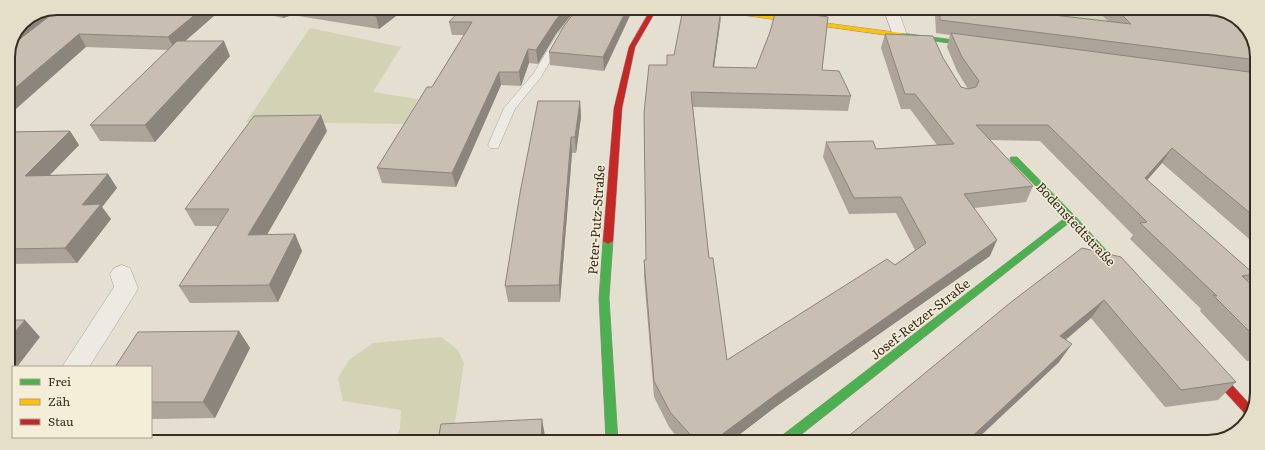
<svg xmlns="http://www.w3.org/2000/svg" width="1265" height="450" viewBox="0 0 1265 450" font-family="Literata,serif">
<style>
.green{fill:#d2d3b4}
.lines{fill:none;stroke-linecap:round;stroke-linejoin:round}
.lane-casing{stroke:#aaa499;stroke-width:1}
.street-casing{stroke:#aaa499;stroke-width:1}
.fast-casing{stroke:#9a948a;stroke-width:1}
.slow-casing{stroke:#9a948a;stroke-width:1}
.jam-casing{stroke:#9a948a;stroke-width:1}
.lane{fill:#eceae2;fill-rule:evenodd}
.street{fill:#eceae2;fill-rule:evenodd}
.fast{fill:#4caf50;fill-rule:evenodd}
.slow{fill:#ffc107;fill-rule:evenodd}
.jam{fill:#c62828;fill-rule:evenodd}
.wall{fill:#aca399}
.shaded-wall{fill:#8c857d}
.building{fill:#c8beb2;stroke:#8c857d}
.labels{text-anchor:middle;stroke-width:3;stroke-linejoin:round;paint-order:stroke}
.street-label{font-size:13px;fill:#392d21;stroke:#f4edd8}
.rim{fill:none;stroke:#392d21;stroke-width:2}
</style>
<rect width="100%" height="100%" fill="#e4dfd1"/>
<path class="green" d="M1063,10H1078L1128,18L1078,27Z
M310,28L401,47L373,92L418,99L405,124L246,122Z
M441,337L458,350L464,363L454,429L444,440H395L400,428L401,410L343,401L338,378L349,360L373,343Z"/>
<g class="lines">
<defs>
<path id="lane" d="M577,9H586L564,38L541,77L515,109L498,148H490L488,145L504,108L533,74L557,35Z
M1053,10H1062L1075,25L1073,27H1067Z"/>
<path id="street" d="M884,10H898L907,35L904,38H894Z
M122,265L130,268L138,288L135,294L89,367H62L114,287L110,274L114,268Z"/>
<path id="fast" d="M901,33L977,43L980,45L977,47L899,36V34Z
M1011,157H1017L1074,215L1128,274L1130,276L1128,278H1122L1070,222L793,441H778L780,437L1066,217L1011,161L1010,159Z
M608,238L613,241L609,298L618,441H606L599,298L603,241Z"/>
<path id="slow" d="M700,9H720L901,33L904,35L901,37Z"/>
<path id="jam" d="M651,9H657L635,47L622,108L613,241L608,244L603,241L614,108L629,47Z
M1209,362L1213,364L1254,409L1248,417L1205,370L1203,367L1205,364Z"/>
</defs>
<use href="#lane" class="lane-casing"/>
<use href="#street" class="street-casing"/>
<use href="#fast" class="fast-casing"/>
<use href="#slow" class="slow-casing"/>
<use href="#jam" class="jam-casing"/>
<use href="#lane" class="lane"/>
<use href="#street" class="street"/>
<use href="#fast" class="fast"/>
<use href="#slow" class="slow"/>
<use href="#jam" class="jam"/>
</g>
<path class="wall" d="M223,8L185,41L230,56L155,142L100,141L90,125L168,50L86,47L23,22Z
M237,8L576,9L556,34L538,64L529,63L521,86L501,85L456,187L382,183L377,168L432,87L464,35H452L449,22L455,16L404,10L379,29L292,15L283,18Z
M633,9L604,71L550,65L549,52Z
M777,10H828L826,17L822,70L851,96L848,111L693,107L709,258L727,360L895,265L915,250L896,213L849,214L823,157L826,142L876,149L937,145L910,109H901L881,48L885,34L943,58L961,87L968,89L957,71L947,47L950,35L936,33L935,15L937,10H1035L1036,13L1108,21L1097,10L1224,11L1257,54L1256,245L1162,163L1147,180L1254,274L1248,281L1255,288V360L1247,361L1200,311L1201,309L1130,239L1133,235L1040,141L990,140L1033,186L1026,202L974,208L990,256L774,408L731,441H680L669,427L654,397L644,276V260H646L644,113L667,65L674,55L721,17L714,67L756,68L770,32Z
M580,101L581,117L576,153H572L560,302H508L505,286Z
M70,131L79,145L50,175L108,174L117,188L102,207L111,219L77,263L8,264V132Z
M327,131L267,234H295L302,251L278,302L190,303L179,286L218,226H195L185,209Z
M1082,248L1236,382L1218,400L1165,407L1091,318L1066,340L1059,362L975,441H848L851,434Z
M239,331L250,348L215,418L151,419V367Z"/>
<path class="shaded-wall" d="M57,8H62L11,47L23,22Z
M203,8H223L175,50L168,37Z
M280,8H289L292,15L283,18Z
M386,9H404V10L379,29L376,16Z
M565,9H576L556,34L538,64L536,50L555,21Z
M627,9H633L604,71L603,57Z
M722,9L721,17L712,81L713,67Z
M79,34L86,47L8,116V94Z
M224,41L230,56L155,142L145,125Z
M528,49L529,63L521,86L519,72Z
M499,72L501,85L456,187L452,173Z
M580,101L581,117L576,153L575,137Z
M321,115L327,131L257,252L248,235Z
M70,131L79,145L35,190L25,176Z
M571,137L572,153L560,302L559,285Z
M1172,148L1162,163L1135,194L1145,178Z
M108,174L117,188L102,207L111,219L77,263L65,248L82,205Z
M295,234L302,251L278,302L269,285Z
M997,240L990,256L774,408L731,441H713L778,393Z
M1104,300L1091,318L1048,354L1060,336Z
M25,320L40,337L17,367H13V373L8,379V340Z
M239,331L250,348L215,418L203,402Z
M1072,344L1059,362L975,441H967Z
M542,419L545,436V441H541Z"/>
<path class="building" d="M60,8H203L168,37L79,34L8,94V54L12,45Z
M326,9H386L376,16Z
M461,9H565L555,21L536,50L528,49L519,72H499L452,173L377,168L427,87H432L472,22H449Z
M577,9H627L603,57L549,52L564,26Z
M683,9H721L713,67L756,68L770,32L776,10L828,17L822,70L839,71L851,96L691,92L709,258H713L727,360L887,259L895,265L926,243L901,197L854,198L826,142L873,141L876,149L954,144L915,94H905L885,34L933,36L943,58L961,87L968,89L976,87L979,81L962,57L951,33L1257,73L1256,218L1172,148L1145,178L1254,274L1242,276L1255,288V337L1213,295L1217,296L1140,223L1147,222L1048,125H976L1033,186L964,194L997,240L778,393L713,441H696L670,412L654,381L644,260H646L644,113L649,65H667V55H674Z
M940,10H1035L1036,13L1131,24L1117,10L1224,11L1247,27L1257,54V60L940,20Z
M177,41H224L145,125H90Z
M538,101H580L575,137H571L559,285L505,286L520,193Z
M321,115L248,235L295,234L269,285L179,286L229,209H185L254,116Z
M70,131L25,176L108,174L82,205L101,204L65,248L8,249V132Z
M1082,248L1121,257L1236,382L1181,390L1104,300L1060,336L1072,344L967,441H859L851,434L1010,303Z
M8,320H25L8,340Z
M239,331L203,402H151V367H115L138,332Z
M542,419L541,441L438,440L441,424Z"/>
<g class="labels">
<g class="street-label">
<text transform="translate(596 220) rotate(-86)" y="5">Peter-Putz-Straße</text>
<text transform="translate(1076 224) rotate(47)" y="5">Bodenstedtstraße</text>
<text transform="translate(920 319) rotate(-38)" y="5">Josef-Retzer-Straße</text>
</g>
</g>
<path d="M0 0H1265V450H0ZM57 15H1208A42 42 0 0 1 1250 57V393A42 42 0 0 1 1208 435H57A42 42 0 0 1 15 393V57A42 42 0 0 1 57 15Z" fill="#e5dec9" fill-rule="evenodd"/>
<path class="rim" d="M57 15H1208A42 42 0 0 1 1250 57V393A42 42 0 0 1 1208 435H57A42 42 0 0 1 15 393V57A42 42 0 0 1 57 15Z"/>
<rect x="12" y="366" width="140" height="72" fill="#f4edd8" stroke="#a9a08f"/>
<rect x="20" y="379" width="20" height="6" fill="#4caf50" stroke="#a9a08f"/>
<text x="48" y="386" font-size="12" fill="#392d21">Frei</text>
<rect x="20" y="399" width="20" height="6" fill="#ffc107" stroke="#a9a08f"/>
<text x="48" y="406" font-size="12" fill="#392d21">Zäh</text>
<rect x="20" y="419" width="20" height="6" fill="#c62828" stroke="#a9a08f"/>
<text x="48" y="426" font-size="12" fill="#392d21">Stau</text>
</svg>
